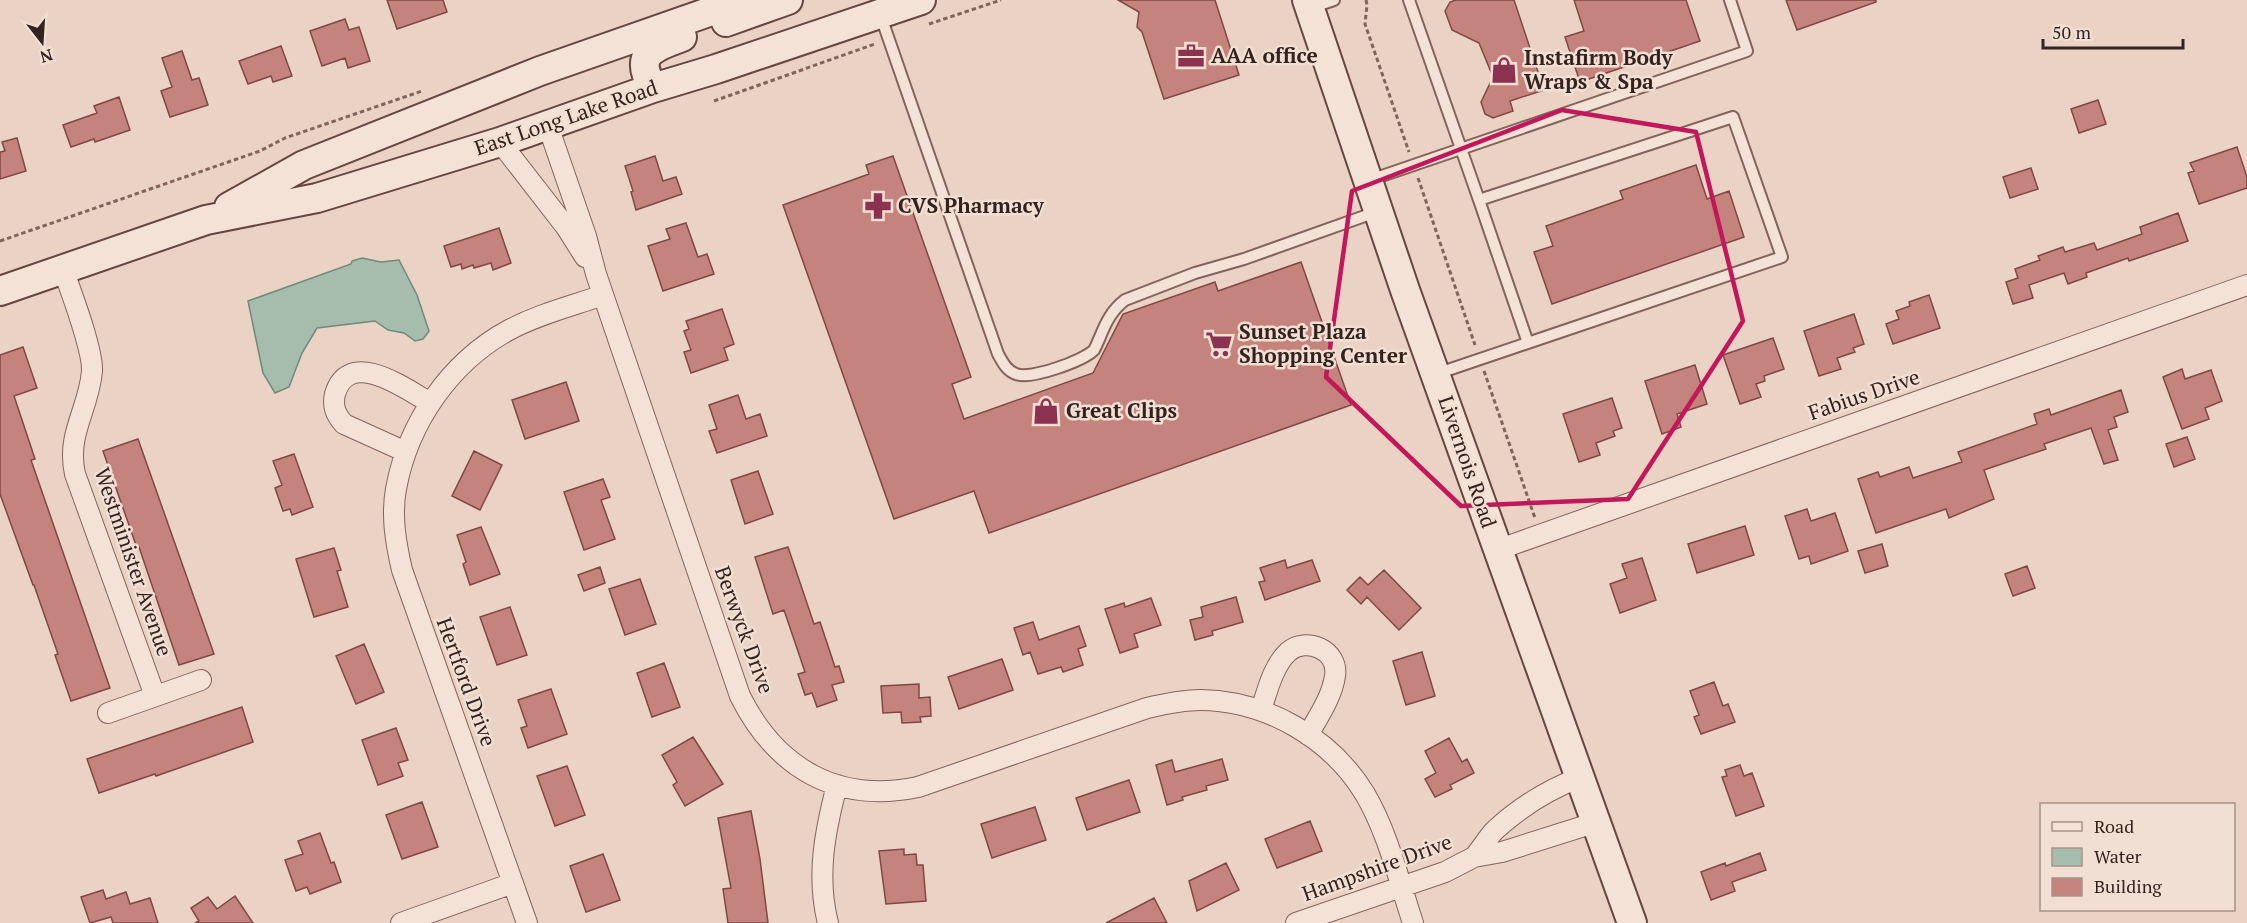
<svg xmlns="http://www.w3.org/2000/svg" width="2247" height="923" viewBox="0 0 2247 923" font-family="'PT Serif',serif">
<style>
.water{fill:#a6bdae;stroke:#6e8b7a;stroke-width:1.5}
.building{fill:#c5837e;stroke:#804844;stroke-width:1.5}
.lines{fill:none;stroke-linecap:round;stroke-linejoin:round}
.lane-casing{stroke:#83645c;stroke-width:14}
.street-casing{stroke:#83645c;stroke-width:22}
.secondary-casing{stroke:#654640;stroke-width:32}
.path{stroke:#83645c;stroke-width:3;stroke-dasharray:4.5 3;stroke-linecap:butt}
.lane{stroke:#f5e2d7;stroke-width:10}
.street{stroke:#f5e2d7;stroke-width:20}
.secondary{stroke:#f5e2d7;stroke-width:28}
.marked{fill:none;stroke:#c2185b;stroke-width:4.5;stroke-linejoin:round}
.labels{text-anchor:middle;stroke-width:5;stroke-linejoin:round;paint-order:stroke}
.poi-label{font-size:21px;font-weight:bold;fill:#34221f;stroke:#f2dfd3;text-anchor:start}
.street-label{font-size:21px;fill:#34221f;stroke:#f2dfd3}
</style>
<rect width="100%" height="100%" fill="#ead2c4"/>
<path class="water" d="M362,258L381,262L399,260L417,295L429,331L423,339L415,341L404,333L388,330L375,321L317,328L302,353L289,387L275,393L263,373L248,301L351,264L352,261Z"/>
<path class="building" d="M387,0H443L447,12L397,29Z
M1118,0H1215L1239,75L1164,99L1142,32L1137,27L1139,12Z
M1456,0H1514L1544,90L1510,101L1513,111L1493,118L1485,114L1481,102L1493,77L1479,43L1452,30L1445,11L1450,2Z
M1574,0H1686L1700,41L1580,82L1565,37L1584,31Z
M1786,0H1876V2L1797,30Z
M345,19L349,30L359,27L370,61L348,68L345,58L322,66L310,31Z
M281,46L292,76L273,82L271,76L248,84L239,61Z
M182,51L192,80L199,78L208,105L170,117L161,91L172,87L162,58Z
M119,97L130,130L95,142L94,139L71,147L63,125L97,113L94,106Z
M2098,100L2106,124L2079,133L2071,109Z
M17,138L26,171L0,179V152L5,151L2,142Z
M2237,147L2247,177V188L2199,204L2188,173L2194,171L2190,163Z
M655,156L663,181L676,177L682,194L636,210L631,192L633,191L625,166Z
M893,156L971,377L952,384L964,419L1093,373L1123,314L1215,282L1218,291L1301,262L1351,405L989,533L974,491L894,519L783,205L869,174L866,165Z
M1696,165L1707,199L1729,191L1744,237L1552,304L1534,252L1553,246L1546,226L1623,199L1620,191Z
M2031,168L2038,189L2010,198L2003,177Z
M2178,213L2188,241L2129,261L2128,258L2086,273L2087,277L2068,284L2064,273L2029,285L2033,298L2013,304L2006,282L2018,278L2015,269L2040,260L2038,256L2063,247L2065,252L2094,243L2097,250L2142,234L2140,227Z
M686,223L698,257L707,254L714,274L663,291L648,246L670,239L666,229Z
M499,228L511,263L493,270L491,263L474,268L473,265L462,269L461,264L451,267L444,246Z
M1929,295L1940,328L1893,344L1886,324L1899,319L1896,311L1910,306L1909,302Z
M722,309L734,344L724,348L728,360L691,373L684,352L691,350L684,331L689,329L686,321Z
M1854,314L1864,344L1853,348L1855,352L1837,358L1841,369L1819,376L1804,331Z
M1773,338L1784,369L1764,376L1765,381L1756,384L1761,397L1740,404L1723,355Z
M23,347L37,388L14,396L35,459L31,460L110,688L71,701L55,655L58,654L34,585H33L0,494V355Z
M1695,365L1707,404L1677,414L1681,427L1662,434L1645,381Z
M2182,369L2185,379L2211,370L2222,401L2205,408L2209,419L2182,429L2163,377Z
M566,382L579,421L525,439L512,400Z
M2121,390L2128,412L2114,417L2117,427L2108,430L2118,460L2104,464L2091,428L2044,444L2046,449L1984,470L1994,499L1949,518L1946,509L1876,533L1858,479L1878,472L1880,477L1909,467L1913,478L1962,462L1958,452L2037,424L2034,414L2049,409L2051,415Z
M738,395L746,419L760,414L767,436L717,453L709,431L717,429L709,405Z
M1612,398L1622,428L1613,431L1615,436L1596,443L1600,455L1579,462L1563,414Z
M2187,437L2195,459L2174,467L2166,444Z
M138,439L214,654L179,665L139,547L137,548L103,451Z
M474,451L502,465L480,510L452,496Z
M294,454L313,507L292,515L290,509L283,511L275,488L282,485L273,461Z
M758,471L773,514L745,524L731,480Z
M603,479L610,497L601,500L615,539L584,550L564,492Z
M1807,509L1811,521L1835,513L1848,551L1811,564L1809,556L1799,559L1785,516Z
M1745,526L1754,555L1697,573L1688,544Z
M481,527L500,574L470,585L463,564L466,562L457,535Z
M1882,544L1888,566L1865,573L1858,551Z
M788,547L814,624L820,622L835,667L839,666L844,682L832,685L837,700L817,707L812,693L805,695L798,674L805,672L784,610L773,614L755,557Z
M334,548L341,570L337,571L348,607L314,617L296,559Z
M1642,558L1656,600L1620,613L1610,584L1627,578L1622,564Z
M1285,560L1287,568L1312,560L1320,581L1265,600L1259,582L1265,581L1260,568Z
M2027,566L2035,588L2013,596L2005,574Z
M600,567L605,583L584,591L578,575Z
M1384,570L1421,608L1399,630L1367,597L1361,604L1347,590L1360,577L1368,585Z
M640,579L656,624L625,635L609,589Z
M1236,597L1243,622L1212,631L1213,635L1195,640L1190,620L1203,617L1201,607Z
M1151,598L1161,625L1134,634L1138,647L1120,653L1105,609L1124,603L1125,607Z
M510,607L527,655L497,665L480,617Z
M1033,622L1039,640L1079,626L1086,646L1078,649L1083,665L1063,672L1061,667L1038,674L1030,652L1023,655L1014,628Z
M364,644L384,692L356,704L336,656Z
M1422,652L1435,696L1406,705L1393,661Z
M1002,659L1013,690L959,709L948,677Z
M664,663L680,707L652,717L637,673Z
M1714,682L1723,706L1728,704L1735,722L1701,734L1694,717L1699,715L1690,691Z
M919,684V698L930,697L931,716L920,717L921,722L902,723L901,712L883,713L881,686Z
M551,689L567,734L528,748L521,728L527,726L518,700Z
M242,707L253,742L156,776L155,774L99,793L87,759Z
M396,728L408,760L398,763L403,776L378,785L362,740Z
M693,737L723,784L685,806L673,785L677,782L662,755Z
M1449,738L1462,762L1467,759L1474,773L1450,785L1452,789L1435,797L1425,779L1436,773L1425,751Z
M1222,759L1228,780L1206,786L1207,790L1182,797L1183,800L1167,805L1156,765L1172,760L1175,772Z
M1740,765L1744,776L1752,773L1764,806L1736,816L1722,777L1727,776L1725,770Z
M567,766L585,815L555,826L537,776Z
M1129,780L1140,812L1087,830L1076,798Z
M422,802L438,847L402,859L386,815Z
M1035,807L1046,840L992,858L981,824Z
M751,811L760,859L768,923H728L723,889L731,888L718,818Z
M1310,821L1322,851L1277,868L1265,839Z
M320,833L331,863L334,862L341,882L310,894L307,887L296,891L285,860L303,854L298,841Z
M904,849V855L916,854L917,865H923L926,901L886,904L879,851Z
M1760,853L1766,870L1732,882L1735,891L1711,900L1701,872L1725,863L1726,866Z
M603,854L620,900L586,912L570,866Z
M1226,863L1239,890L1197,911L1189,881Z
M103,890L106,899L126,892L130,904L150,898L158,923H113L111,917L90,923L81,897Z
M235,896L253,923H195L199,921L191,908L208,897L217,909Z
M1154,898L1167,923H1106Z"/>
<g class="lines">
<defs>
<path id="lane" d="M1409,0L1479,200
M1310,8L1334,0
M880,14L998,354C1003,363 1007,371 1016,374C1030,380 1083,361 1094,350C1096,347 1098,341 1100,337C1106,322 1112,310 1125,300L1195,273L1244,259L1376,212
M1370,180L1747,51L1730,0
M1436,374L1782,257L1733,117L1479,200L1528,343"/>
<path id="street" d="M548,126L586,236L596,274L740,696C776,768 837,804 918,787L1147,708C1164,704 1183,700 1201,700C1267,701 1331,738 1365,794C1388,833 1399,881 1413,923
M500,142L566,227L585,257
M63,269C71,292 93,349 92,371C89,409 66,434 75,474L155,696
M406,452L344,424C336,415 332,407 335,394C349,347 406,389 430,403
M1497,550L2247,285
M1261,710C1267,692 1273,666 1288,652C1306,636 1339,650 1335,676C1332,697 1318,717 1308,735
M108,713L201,680
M1581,777C1549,789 1519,808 1494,831C1487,839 1481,849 1474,857L1502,852L1597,822
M401,923L513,883
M527,923L402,570C396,544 391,516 396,489C408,423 450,362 509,330C539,314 572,306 603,295
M828,923C816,876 825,831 837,785
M1296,923L1445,872L1474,857"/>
<path id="secondary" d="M1307,0L1405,290L1632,923
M726,22L788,0
M653,88C633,54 652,48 682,37
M229,207L304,165L540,71L743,0
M0,291L206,220L317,198L500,142L653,88L716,69L921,0"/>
</defs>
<use href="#lane" class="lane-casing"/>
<use href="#street" class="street-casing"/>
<use href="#secondary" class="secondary-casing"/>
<path class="path" d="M1366,0L1367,5L1365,24L1409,152
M929,24L1001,0
M714,101L875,44
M1418,178L1475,345
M0,241L260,151L285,138L422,91
M1484,371L1535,518"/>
<use href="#lane" class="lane"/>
<use href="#street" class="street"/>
<use href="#secondary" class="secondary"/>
</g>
<path class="marked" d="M1562,110L1696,132L1743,321L1628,499L1461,506L1326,377L1352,191Z"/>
<defs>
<symbol id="office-bare" viewBox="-9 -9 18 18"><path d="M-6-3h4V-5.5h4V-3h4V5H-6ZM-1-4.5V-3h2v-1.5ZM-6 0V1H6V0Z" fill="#8c3251" stroke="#f2dfd3" stroke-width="2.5" paint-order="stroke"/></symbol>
<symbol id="shop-bare" viewBox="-9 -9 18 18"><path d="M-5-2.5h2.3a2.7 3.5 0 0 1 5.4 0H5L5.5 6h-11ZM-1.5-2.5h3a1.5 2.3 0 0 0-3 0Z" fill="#8c3251" stroke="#f2dfd3" stroke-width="2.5" paint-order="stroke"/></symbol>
<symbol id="pharmacy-bare" viewBox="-9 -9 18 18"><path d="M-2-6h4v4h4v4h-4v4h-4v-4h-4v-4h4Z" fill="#8c3251" stroke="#f2dfd3" stroke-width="2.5" paint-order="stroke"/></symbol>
<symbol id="supermarket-bare" viewBox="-9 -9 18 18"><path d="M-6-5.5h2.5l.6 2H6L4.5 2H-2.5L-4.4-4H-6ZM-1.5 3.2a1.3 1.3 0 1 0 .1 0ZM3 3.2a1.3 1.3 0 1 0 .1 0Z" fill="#8c3251" stroke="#f2dfd3" stroke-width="2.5" paint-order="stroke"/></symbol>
</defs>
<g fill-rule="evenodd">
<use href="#office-bare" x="1172" y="37" width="38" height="38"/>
<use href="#shop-bare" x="1485" y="51" width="38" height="38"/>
<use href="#pharmacy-bare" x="859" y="187" width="38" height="38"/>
<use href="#supermarket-bare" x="1200" y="325" width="38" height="38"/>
<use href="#shop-bare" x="1027" y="392" width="38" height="38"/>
</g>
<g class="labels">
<g class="poi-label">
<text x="1211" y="63">AAA office</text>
<text x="1524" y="65">Instafirm Body<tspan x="1524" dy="24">Wraps &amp; Spa</tspan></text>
<text x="898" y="213">CVS Pharmacy</text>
<text x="1239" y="339">Sunset Plaza<tspan x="1239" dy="24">Shopping Center</tspan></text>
<text x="1066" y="418">Great Clips</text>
</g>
<g class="street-label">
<text transform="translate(566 118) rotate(-19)" y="7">East Long Lake Road</text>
<text transform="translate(1864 395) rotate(-19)" y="7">Fabius Drive</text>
<text transform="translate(1467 462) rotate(71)" y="7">Livernois Road</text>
<text transform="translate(133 562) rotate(71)" y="7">Westminister Avenue</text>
<text transform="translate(744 630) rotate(70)" y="7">Berwyck Drive</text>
<text transform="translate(466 682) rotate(70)" y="7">Hertford Drive</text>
<text transform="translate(1377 868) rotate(-20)" y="7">Hampshire Drive</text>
</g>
</g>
<rect x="2040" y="803" width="195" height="108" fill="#f2dfd3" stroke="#a6938b" stroke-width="1.5"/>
<rect x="2052" y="822" width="30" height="9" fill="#f5e2d7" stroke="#a6938b" stroke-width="1.5"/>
<text x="2094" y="833" font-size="18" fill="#34221f">Road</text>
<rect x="2052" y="848" width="30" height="18" fill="#a6bdae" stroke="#a6938b" stroke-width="1.5"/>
<text x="2094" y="863" font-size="18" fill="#34221f">Water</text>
<rect x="2052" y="878" width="30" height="18" fill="#c5837e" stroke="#a6938b" stroke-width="1.5"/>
<text x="2094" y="893" font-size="18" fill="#34221f">Building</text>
<g transform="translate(42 42) rotate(163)" stroke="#f2dfd3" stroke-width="4.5" paint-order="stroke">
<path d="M0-4.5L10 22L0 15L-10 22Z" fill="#34221f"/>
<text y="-9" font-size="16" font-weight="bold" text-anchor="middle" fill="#34221f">N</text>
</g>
<path d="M2043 39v9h140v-9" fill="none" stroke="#34221f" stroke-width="3"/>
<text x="2052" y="39" font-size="18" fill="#34221f" stroke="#f2dfd3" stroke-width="4.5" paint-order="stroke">50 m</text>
</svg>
